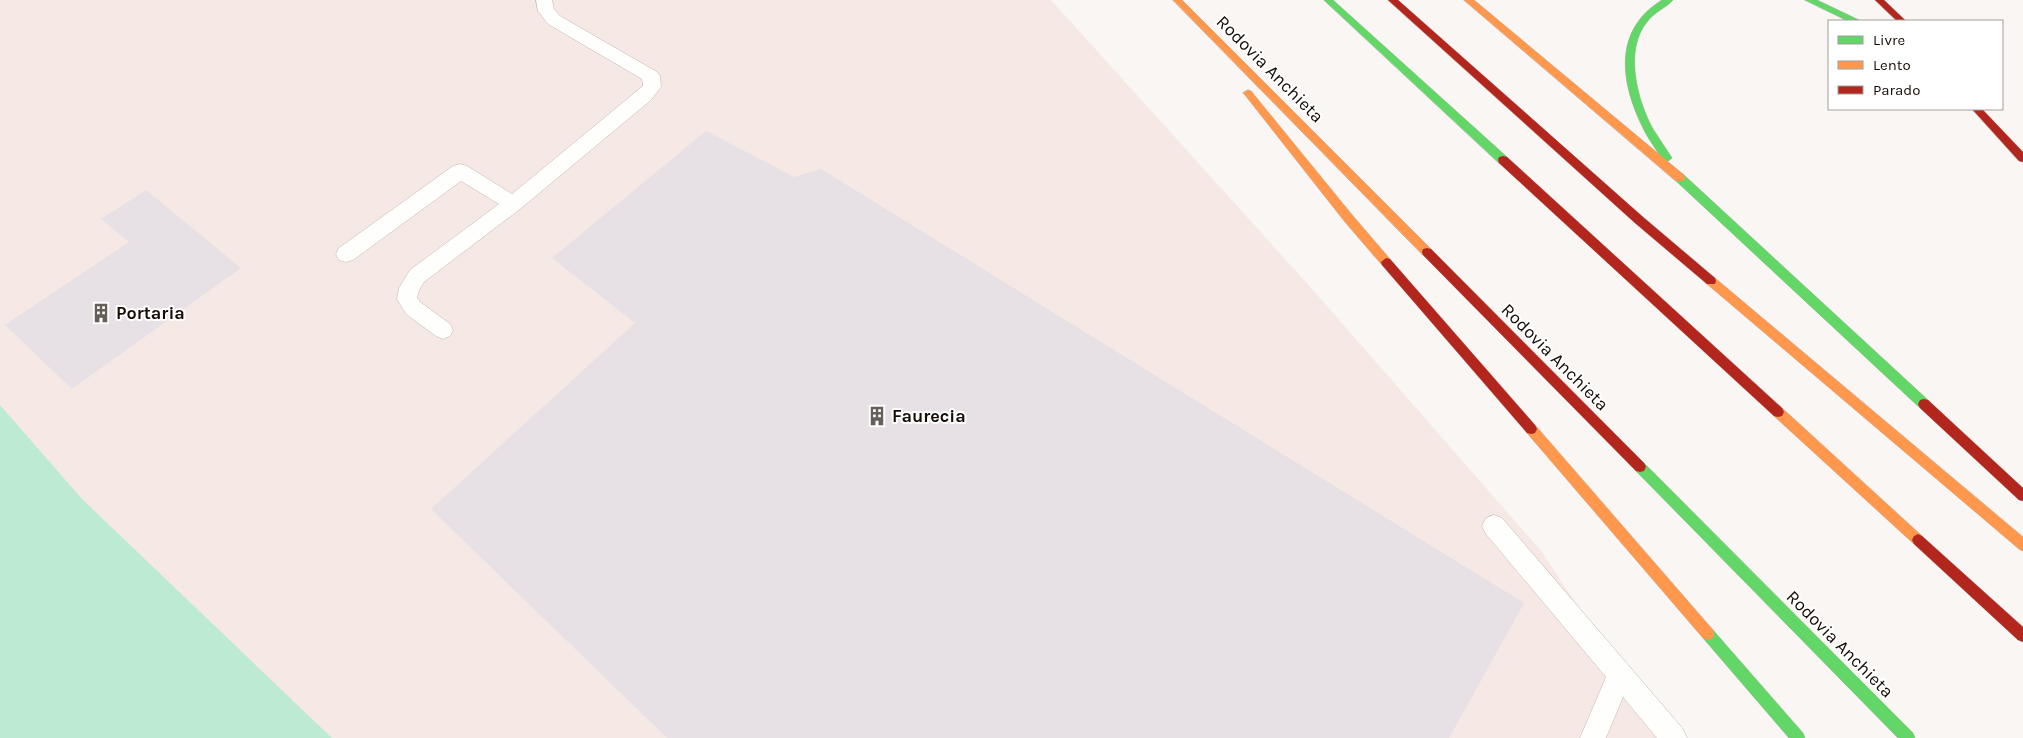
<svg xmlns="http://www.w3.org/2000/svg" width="2023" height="738" viewBox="0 0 2023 738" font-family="Karla,sans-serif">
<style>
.industrial{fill:#f6e9e5}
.green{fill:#bdead2}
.building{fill:#e7e0e4}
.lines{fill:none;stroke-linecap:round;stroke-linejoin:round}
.lane-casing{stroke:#beb7b2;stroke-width:1}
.fast-casing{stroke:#beb7b2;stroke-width:1}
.slow-casing{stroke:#beb7b2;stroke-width:1}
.jam-casing{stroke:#beb7b2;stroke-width:1}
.lane{fill:#fefefd;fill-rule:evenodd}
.fast{fill:#63d668;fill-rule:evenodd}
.slow{fill:#ff974d;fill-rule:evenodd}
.jam{fill:#b3261e;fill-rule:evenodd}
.labels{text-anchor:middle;stroke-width:4;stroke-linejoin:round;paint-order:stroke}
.street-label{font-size:18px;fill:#170c05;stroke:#fff}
.poi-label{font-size:18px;font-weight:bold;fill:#170c05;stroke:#fff;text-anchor:start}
</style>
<rect width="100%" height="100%" fill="#f9f6f4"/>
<path class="industrial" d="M0,0H1051L1313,290L1542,552L1665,738H0Z"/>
<path class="green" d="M0,405L82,499L332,738H0Z"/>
<path class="building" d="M706,131L794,177L821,169L1524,603L1449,738H667L431,509L635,323L552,258Z
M146,190L241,268L72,389L5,325L129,242L101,219Z"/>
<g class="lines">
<defs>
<path id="lane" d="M536,0H552L554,9L560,16L657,72L660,76L661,87L651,100L520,209L424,282L419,290L417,298L420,302L450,324L453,330L450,336L443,339L436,336L406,314L397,299L399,288L410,270L499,204L461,181L353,260L346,262L339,260L336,254L339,248L453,166L460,164L467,166L512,194L643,86L642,79L548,24L538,11Z
M1494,515L1502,518L1683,729L1687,738H1657L1623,697L1606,738H1580L1606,677L1486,534L1482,526L1486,518Z"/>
<path id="fast" d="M1324,0H1333L1507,157L1508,160L1507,163H1499Z
M1662,0H1673C1666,8 1654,12 1647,22C1624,50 1637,100 1653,129C1659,139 1666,148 1672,158L1667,162L1663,161C1657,150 1648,139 1643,128C1620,82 1613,30 1662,0Z
M1805,0H1817L1861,21H1848Z
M1680,174L1684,175L1928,400L1930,404L1928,408L1924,409L1920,408L1676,181L1675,178Z
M1640,462L1644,463L1913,733L1915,738H1898L1636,471L1634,467L1636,463Z
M1708,628L1713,630L1803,733L1805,738H1789L1703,638L1702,634L1703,630Z"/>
<path id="slow" d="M1173,0H1182L1431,249L1432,252L1431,255H1423Z
M1464,0H1474L1684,175L1685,178L1684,181H1676Z
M1248,90L1251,91L1353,216L1390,259L1391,262L1390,265H1382L1345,222L1245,95L1243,93Z
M1711,277L1715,278L2023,537V551L2019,549L1707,284L1706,281Z
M1778,407L1782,408L1922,536L1924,540L1922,544L1918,546L1914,544L1774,416L1772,412L1774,408Z
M1531,424L1535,425L1713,630L1714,634L1713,638L1708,640L1703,638L1527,433L1525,429L1527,425Z"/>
<path id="jam" d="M1388,0H1398L1643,217L1715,278L1716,281L1715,284H1707L1635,223Z
M1875,0H1884L1906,21H1897Z
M1972,109H1982L2023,152V162L2019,161Z
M1503,156L1507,157L1782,408L1784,412L1782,416L1778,417L1774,416L1499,163L1498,160L1499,157Z
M1427,248L1431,249L1644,463L1646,467L1644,471L1640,472L1636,471L1423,255L1422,252L1423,249Z
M1386,258L1390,259L1535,425L1537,429L1535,433L1531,434L1527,433L1382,265L1381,262Z
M1924,399L1928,400L2023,488V501L2019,500L1920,408L1918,404L1920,400Z
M1918,534L1922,536L2023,627V642L2018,640L1914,544L1912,540L1914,536Z"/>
</defs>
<use href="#lane" class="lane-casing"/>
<use href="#fast" class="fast-casing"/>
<use href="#slow" class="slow-casing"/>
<use href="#jam" class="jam-casing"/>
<use href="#lane" class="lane"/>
<use href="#fast" class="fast"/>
<use href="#slow" class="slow"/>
<use href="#jam" class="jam"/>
</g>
<defs>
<symbol id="building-bare" viewBox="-9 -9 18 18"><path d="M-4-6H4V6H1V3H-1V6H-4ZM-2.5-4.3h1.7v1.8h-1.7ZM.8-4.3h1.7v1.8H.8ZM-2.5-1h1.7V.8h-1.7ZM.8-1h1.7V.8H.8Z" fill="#665e59" stroke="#fff" stroke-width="2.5" paint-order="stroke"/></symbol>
</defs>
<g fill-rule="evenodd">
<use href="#building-bare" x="87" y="299" width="28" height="28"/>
<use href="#building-bare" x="863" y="402" width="28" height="28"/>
</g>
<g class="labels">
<g class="street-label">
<text transform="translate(1270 69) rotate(45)" y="6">Rodovia Anchieta</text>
<text transform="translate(1555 357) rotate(45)" y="6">Rodovia Anchieta</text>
<text transform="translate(1840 644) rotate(45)" y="6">Rodovia Anchieta</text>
</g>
<g class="poi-label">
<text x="116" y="319">Portaria</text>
<text x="892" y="422">Faurecia</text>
</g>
</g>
<rect x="1828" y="20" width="175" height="90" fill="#ffffff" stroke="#a29e9b"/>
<rect x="1838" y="36" width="25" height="8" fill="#63d668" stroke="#a29e9b"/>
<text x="1873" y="45" font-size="15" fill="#170c05">Livre</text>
<rect x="1838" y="61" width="25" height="8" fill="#ff974d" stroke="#a29e9b"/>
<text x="1873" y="70" font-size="15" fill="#170c05">Lento</text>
<rect x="1838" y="86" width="25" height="8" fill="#b3261e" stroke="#a29e9b"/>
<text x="1873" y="95" font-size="15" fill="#170c05">Parado</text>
</svg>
